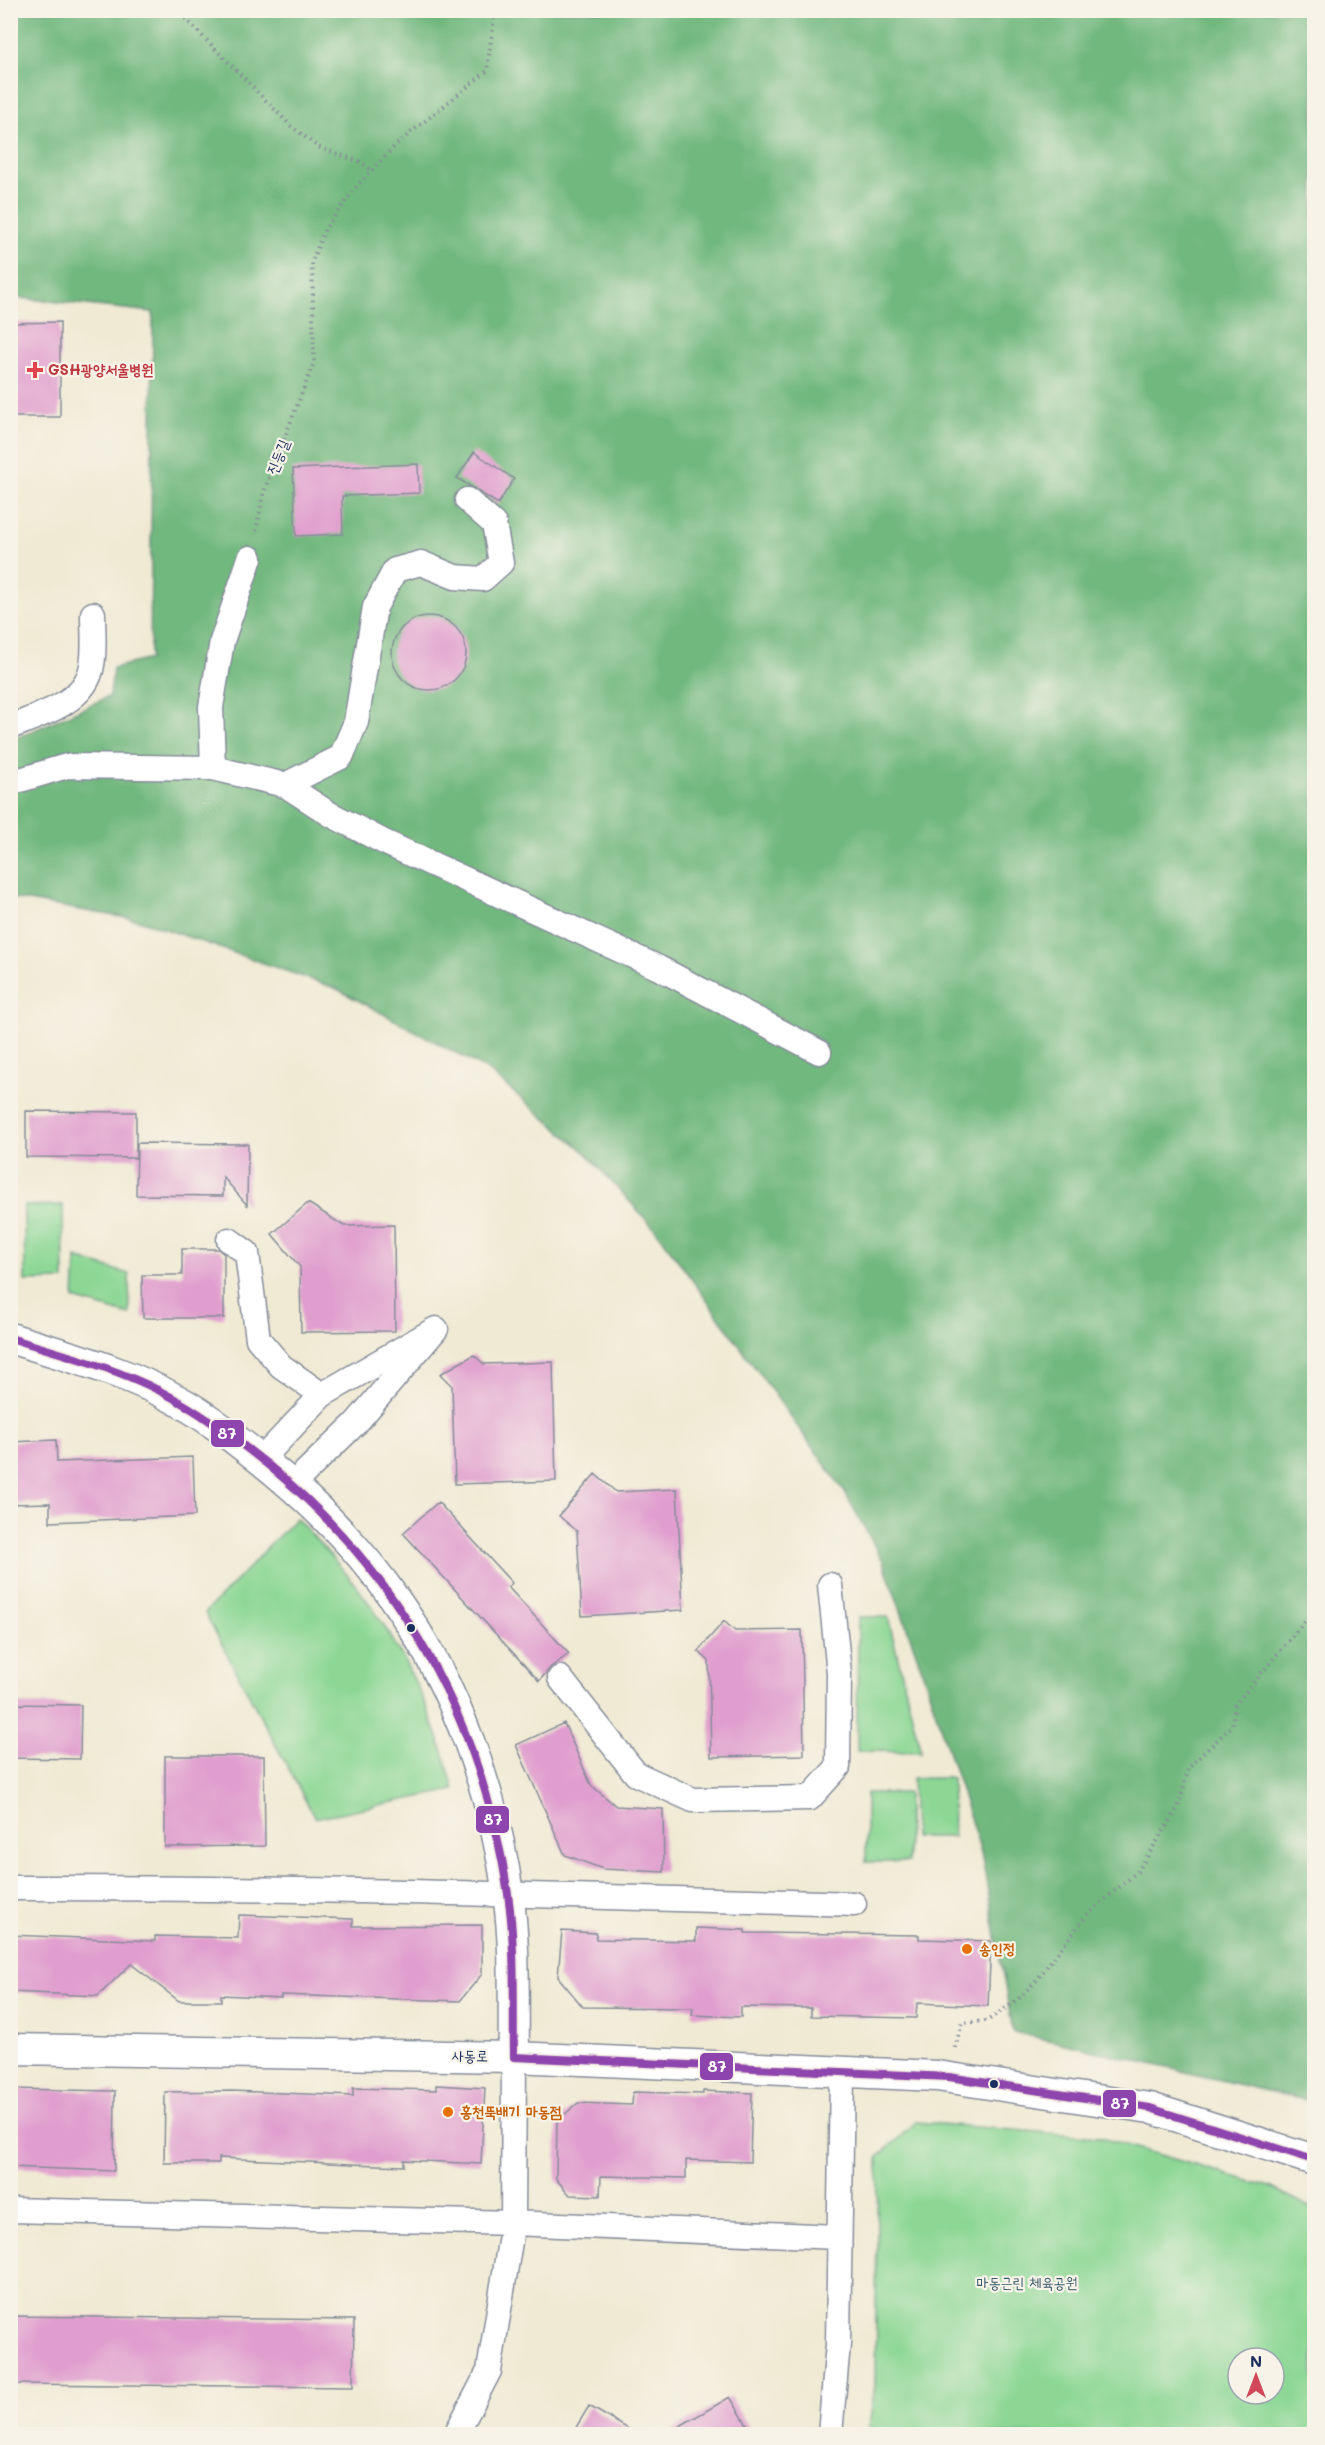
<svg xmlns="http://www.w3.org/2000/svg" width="1325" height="2445" viewBox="0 0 1325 2445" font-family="Mali,'Poor Story',sans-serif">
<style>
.green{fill:#8cd794;stroke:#548379;stroke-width:1.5;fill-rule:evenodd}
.forest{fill:#71b87e;stroke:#46746e;stroke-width:1.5}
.building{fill:#e09ece}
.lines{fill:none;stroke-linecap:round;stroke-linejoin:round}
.minor-casing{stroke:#868c99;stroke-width:27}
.tertiary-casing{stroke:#868c99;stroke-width:33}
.path{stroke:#868c99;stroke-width:4;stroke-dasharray:1.5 4.5;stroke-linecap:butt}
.minor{stroke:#fff;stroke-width:24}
.tertiary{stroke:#fff;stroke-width:30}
.bus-1-casing{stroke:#f7f3e8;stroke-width:12}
.bus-1{stroke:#8e44ad;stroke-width:8}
.health-dot{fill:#e0444e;stroke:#f7f3e8;stroke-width:2}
.bus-dot{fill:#1b2f5e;stroke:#f7f3e8;stroke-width:2}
.food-dot{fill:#e8710a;stroke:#f7f3e8;stroke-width:2}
.labels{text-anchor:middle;stroke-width:4.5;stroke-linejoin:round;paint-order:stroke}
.health-label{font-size:15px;font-weight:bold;fill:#be3a42;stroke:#f7f3e8;text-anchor:start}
.street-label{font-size:15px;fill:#1b2f5e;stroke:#f7f3e8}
.food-label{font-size:15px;font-weight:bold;fill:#c56008;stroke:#f7f3e8;text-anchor:start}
.park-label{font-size:15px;fill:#37596c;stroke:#f7f3e8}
.line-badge{stroke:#f7f3e8;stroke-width:2}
.badge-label{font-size:16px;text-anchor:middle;font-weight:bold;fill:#fff}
</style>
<rect width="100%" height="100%" fill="#f7f3e8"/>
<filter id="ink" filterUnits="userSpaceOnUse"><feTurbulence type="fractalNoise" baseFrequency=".0167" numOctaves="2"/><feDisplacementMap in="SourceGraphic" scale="12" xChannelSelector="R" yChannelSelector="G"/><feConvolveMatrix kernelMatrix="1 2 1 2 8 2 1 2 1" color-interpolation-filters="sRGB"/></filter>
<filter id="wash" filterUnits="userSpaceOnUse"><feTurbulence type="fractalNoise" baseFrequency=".008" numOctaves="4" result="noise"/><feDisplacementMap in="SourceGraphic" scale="24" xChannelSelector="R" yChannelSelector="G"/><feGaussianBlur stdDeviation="1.35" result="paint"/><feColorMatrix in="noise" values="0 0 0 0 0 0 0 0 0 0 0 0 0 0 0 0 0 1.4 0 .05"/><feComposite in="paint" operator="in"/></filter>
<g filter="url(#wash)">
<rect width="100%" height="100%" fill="#f0ead4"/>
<path class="green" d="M63,1205L64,1280L25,1281L24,1206Z
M76,1258L129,1274L130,1315L74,1299Z
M296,1518C317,1540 338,1563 357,1587C403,1646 436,1718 454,1790L315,1818L205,1613Z
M858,1617H888L921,1752L857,1751Z
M912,1778H952L953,1837H914Z
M866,1793H908V1862H866Z
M916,2122L1098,2137L1270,2187L1314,2209V2434H868L875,2385L878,2157ZM1238,2358H1274V2394H1238Z"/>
<path class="forest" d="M11,11H1314V2102L1013,2032L981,1852L922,1670L883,1561L844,1491L659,1234L584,1151L486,1069L335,988L139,920L11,898L10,741L110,696L113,668L150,659L153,312L11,297Z"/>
<g id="blocks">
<path class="building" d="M60,322V417H10V323Z
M474,452L514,479L498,504L457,478Z
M418,464L419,493L342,496L343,534L296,536L293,469Z
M392 653a37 37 0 1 1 74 0a37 37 0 1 1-74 0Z
M26,1111L136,1112V1158L26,1157Z
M137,1143L248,1144L247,1205L223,1177V1196L136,1195Z
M308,1203L344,1226L394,1225L395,1331L301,1332L300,1267L272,1234Z
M182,1249H218L224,1254V1318H143L142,1275H182Z
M474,1355L484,1364L553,1362L556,1481L455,1484L452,1386L440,1374Z
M56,1440L57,1462L193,1457L195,1516L50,1522V1503L10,1504V1442Z
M595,1474L616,1492L677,1489L683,1610L582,1616L577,1531L559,1516Z
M438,1502L512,1583L508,1587L569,1654L551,1667L539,1681L403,1533Z
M724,1621L735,1631L802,1630L804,1755L711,1757L709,1661L698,1651Z
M10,1704L81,1705L80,1759L10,1758Z
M564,1723L591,1785L616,1806L663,1809L664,1872L603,1869L565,1855L516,1745Z
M165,1756H264L265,1846L165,1847Z
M239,1915L353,1919V1926L482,1925V1974L460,2001L281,1995V1998L221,1995V2001H179L131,1964L98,1996L10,1992V1935L155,1941V1936L238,1938Z
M696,1928L745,1930V1933L919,1935V1939L991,1941L988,2006L917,2003L916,2018L811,2016V2008L741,2007V2017L692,2015L693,2008L583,2007L558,1977L562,1931L596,1933V1939L696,1941Z
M436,2085L485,2088L481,2164L404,2160V2166L351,2164L219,2158V2163H164L165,2092L232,2091L353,2096V2088L436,2090Z
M10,2089L115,2091L114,2171L10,2167Z
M703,2091L752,2093L750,2162L686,2160V2178L601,2176L600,2196L570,2195L556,2179L557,2121L578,2103L632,2105L633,2092L703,2094Z
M10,2316L354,2320L353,2387L10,2384Z
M730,2397L753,2434H666Z
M589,2406L637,2434H572Z"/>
</g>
</g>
<g filter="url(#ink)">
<use href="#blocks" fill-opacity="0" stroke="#868c99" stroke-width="1.5"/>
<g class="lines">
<defs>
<path id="minor" d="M10,727C40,715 87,702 92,665C95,649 93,631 93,614
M213,768L285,785L330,814L384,842L659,968L819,1052
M10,783L67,766L213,768L211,707L222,641L250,558
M285,785L341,757L356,722L375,607L395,570L421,563L455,577L483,579L501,563L494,524L467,500
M229,1240L247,1253L258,1339L281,1366L322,1395
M261,1460L322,1395L436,1329L356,1423L293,1484
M560,1678L636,1774L693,1800L810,1798L838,1767L839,1673L830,1585
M10,1888C292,1887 573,1896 854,1904
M10,2210L513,2223L838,2237
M456,2434L489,2371L513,2223L514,2057
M830,2434L838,2344L842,2071"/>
<path id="tertiary" d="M10,1338C66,1356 126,1371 177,1400C205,1415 231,1436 255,1455C308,1497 360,1547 398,1604C456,1688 494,1793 508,1894C516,1947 513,2003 514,2057
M10,2049L514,2057L937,2076L1150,2108L1314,2160"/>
</defs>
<use href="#minor" class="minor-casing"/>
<use href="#tertiary" class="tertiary-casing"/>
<path class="path" d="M177,10L291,126L318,147L361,162L372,171
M256,531L264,491L314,362L312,261L325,229L357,186L398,143L487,71L495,10
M955,2048L962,2023L987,2021L1016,2001L1035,1982L1086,1916L1138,1871L1178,1808L1189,1767L1232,1726L1235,1705L1314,1610"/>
<use href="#minor" class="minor"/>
<use href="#tertiary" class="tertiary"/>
<defs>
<path id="bus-1" d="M10,1338C61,1354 113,1367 160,1391C199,1411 233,1437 267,1464C402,1575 482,1721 508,1894C516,1948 513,2003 514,2057
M514,2057L949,2077L1150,2108L1314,2160"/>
</defs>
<use href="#bus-1" class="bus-1-casing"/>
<use href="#bus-1" class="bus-1"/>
</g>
</g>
<path class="health-dot" d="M32 361h6v6h6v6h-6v6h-6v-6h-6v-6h6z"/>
<g class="bus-dot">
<circle cx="411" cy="1628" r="5"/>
<circle cx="994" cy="2084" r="5"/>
</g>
<g class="food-dot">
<circle cx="967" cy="1949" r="6"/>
<circle cx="448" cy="2112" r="6"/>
</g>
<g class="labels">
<g class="health-label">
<text x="48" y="375">GSH광양서울병원</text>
</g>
<g class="street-label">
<text transform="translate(278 457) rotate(-68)" y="5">진등길</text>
<text transform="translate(470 2056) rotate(1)" y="5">사동로</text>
</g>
<g class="food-label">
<text x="979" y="1954">송인정</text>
<text x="460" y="2117">홍천뚝배기 마동점</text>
</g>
<g class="park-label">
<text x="1027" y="2288">마동근린 체육공원</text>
</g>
</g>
<g class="line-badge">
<rect x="210" y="1419" width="35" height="29" rx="6" fill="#8e44ad"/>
<rect x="475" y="1805" width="35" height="29" rx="6" fill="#8e44ad"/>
<rect x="699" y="2052" width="35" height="29" rx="6" fill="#8e44ad"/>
<rect x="1102" y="2089" width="35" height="29" rx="6" fill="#8e44ad"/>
</g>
<g class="badge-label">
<text x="227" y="1439">87</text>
<text x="493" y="1825">87</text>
<text x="717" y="2072">87</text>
<text x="1120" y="2109">87</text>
</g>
<rect width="1325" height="2445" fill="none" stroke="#f7f3e8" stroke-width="36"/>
<g transform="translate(1256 2376)"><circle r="28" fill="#f7f3e8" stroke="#9fa5b1" stroke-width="1.5"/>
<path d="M0-4.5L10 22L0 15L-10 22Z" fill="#d1495b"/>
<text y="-9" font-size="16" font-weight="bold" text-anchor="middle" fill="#1b2f5e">N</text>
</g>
</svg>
